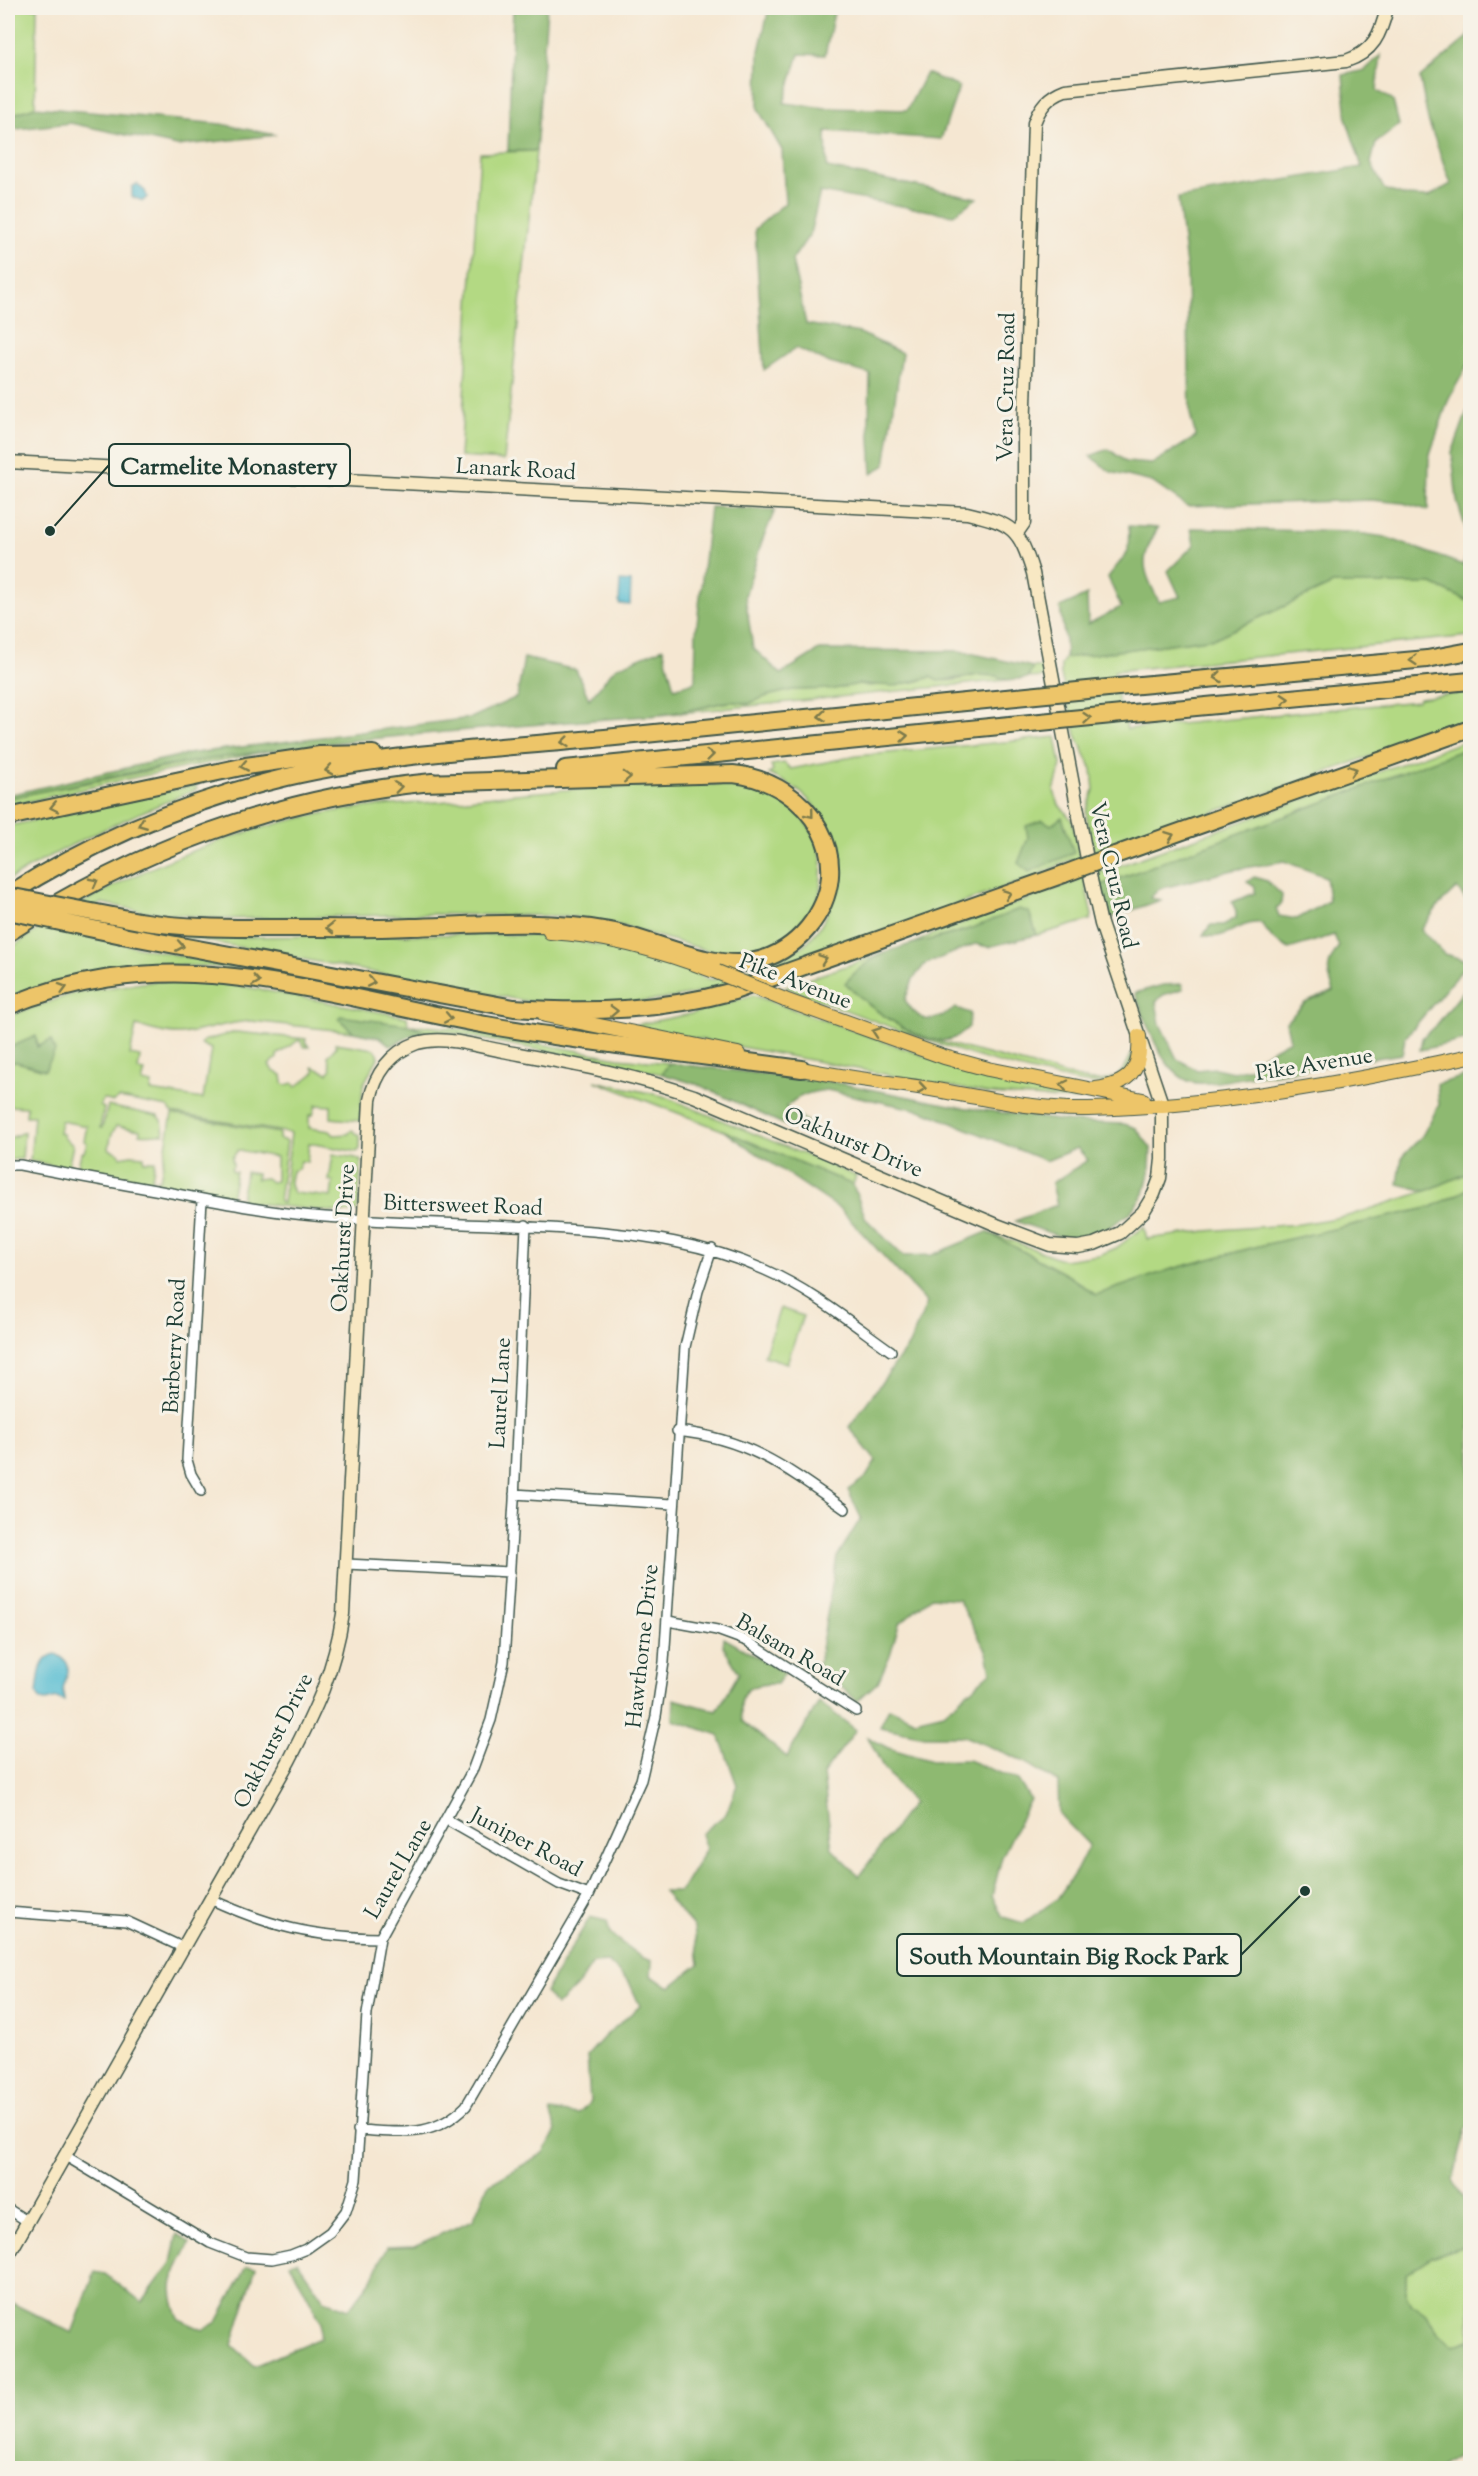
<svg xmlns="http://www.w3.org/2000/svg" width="1478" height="2476" viewBox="0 0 1478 2476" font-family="'Sorts Mill Goudy',serif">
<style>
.green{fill:#b3d983;stroke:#698b5c;stroke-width:1.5}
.forest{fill:#8eb971;stroke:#567b52;stroke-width:1.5}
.water{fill:#54bcd2;stroke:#3a7c83;stroke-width:1.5}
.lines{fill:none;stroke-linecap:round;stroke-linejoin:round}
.street-casing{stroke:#3f564c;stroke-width:12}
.secondary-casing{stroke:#3f564c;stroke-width:15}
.primary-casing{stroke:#3f564c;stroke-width:16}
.highway-casing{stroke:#3f564c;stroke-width:20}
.street{stroke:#fff;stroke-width:9}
.secondary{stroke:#f8e8c3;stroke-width:12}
.primary{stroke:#edc569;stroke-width:14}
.highway{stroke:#edc569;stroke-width:16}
.primary-bridge-casing{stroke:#3f564c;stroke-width:16;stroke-linecap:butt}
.highway-bridge-casing{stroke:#3f564c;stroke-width:20;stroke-linecap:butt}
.primary-bridge{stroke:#edc569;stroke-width:14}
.highway-bridge{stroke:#edc569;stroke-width:16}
.oneway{stroke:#7c7a4c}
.labels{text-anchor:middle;stroke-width:6;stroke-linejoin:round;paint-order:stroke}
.street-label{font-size:22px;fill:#1f3d34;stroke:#f7f3e8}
.leader{fill:none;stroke:#1f3d34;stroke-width:2}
.callout-dot{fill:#1f3d34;stroke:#f7f3e8;stroke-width:2}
.callout{fill:#f7f3e8;stroke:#1f3d34;stroke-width:2}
.callout-label{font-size:24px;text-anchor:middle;font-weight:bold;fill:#1f3d34}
</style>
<rect width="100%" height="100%" fill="#f7f3e8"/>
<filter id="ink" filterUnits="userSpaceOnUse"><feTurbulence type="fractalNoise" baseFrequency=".0167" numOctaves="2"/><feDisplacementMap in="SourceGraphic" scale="12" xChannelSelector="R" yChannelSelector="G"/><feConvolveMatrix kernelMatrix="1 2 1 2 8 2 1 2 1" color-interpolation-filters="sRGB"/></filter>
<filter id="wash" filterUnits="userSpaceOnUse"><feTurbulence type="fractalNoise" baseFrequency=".008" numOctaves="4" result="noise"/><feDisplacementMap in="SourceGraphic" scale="24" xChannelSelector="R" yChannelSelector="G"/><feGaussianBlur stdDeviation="1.35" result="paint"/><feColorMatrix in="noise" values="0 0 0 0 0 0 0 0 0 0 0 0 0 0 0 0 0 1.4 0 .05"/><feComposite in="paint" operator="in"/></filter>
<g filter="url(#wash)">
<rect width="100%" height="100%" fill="#f5e7d2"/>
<path class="green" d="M8,8H37L35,107L8,116Z
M536,151L504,460L460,457L480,153Z
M1333,584H1432L1470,602V636L1114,671L1118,701L1127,729L1418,701L1419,698L1470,692V721L1143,837L1097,851L1102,872L1470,739V747L1099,886L1086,812L1094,790L1092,769L1076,735L1061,675V665L1065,658L1215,638Z
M1033,667H1044L1045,677L1028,678Z
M978,675L996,676L1007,680L650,716C667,713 685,711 702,708C719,704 730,699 748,704L767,696L792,690L834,689L859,684L868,686L915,682L931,677C945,685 964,678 978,675Z
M1056,737L1061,765L1054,791L1059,805L1072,820L1092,916L1090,920L1037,935L1029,912L877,955L867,1004L888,1019L933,1040L1090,1081C1116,1082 1124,1074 1133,1050C1133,1069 1120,1080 1102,1083C1086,1086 1068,1079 1052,1076C960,1057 872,1019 784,987L917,942L933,934L1077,881L1072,859L1034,877L825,952L812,954C781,965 749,979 717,988C656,1006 589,1006 526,1001L180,936L188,934L242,937L493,934L548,936L633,951L696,972C708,987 726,976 741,971C765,962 793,958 811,938C847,899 846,836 807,798C796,787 783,781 769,774L773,771L771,765L784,763L791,769L857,756Z
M281,749L132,778L8,806V799C29,793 49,790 71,786C141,773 210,757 281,749Z
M739,784L756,786L788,800L816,836L822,861L820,892L813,910L800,929L786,940L757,952L743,955L720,954L623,926L567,916L434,914L222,919L141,911L102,903L55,930L255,971C170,959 88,967 8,998V950C103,883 216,832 331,812C370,805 410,804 449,801C479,798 509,794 539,792C606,786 672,785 739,784Z
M195,785L197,788L195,790C130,816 68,844 8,880V826Z
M156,981L210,982L246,987L407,1017L408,1025L459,1029L618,1058L669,1063L662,1074L447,1032H426L408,1025L339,1019L353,1032L251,1021C227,1022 205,1031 182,1034C166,1035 151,1029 136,1026L130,1055L140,1057L138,1070L145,1071L142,1082L152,1084L151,1091L203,1099L211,1049L201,1044L203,1041L236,1032L306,1039L305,1041L309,1047H305L299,1040L277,1055V1058L269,1065L273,1071L282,1075L283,1083L286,1085L293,1083L296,1087L315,1072L313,1067L328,1073L331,1070L328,1056L336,1047L335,1043L374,1049L378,1053V1058L363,1085L360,1121L331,1118V1106L316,1105L313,1115H309V1128L330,1131L334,1135L348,1134L352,1130L360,1136V1149L357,1152L309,1143L307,1162L301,1161L298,1169L292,1171C290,1180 288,1186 294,1193L331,1197L333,1181H329L333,1154L356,1158L361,1161L358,1207L356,1212H334L244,1202L241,1199L246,1172L257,1174L256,1179L266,1178L271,1182L276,1181V1157L238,1150L232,1158L233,1166L231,1168L233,1172H236L231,1198L228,1199L158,1185L156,1179L160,1180L172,1114L279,1133V1139L287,1141L279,1202L283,1203L291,1133L172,1113L168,1107L119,1098L113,1102L103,1099L100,1106L104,1108L100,1128H102L108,1106L158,1116L162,1120L164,1134C155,1133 149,1136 140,1134V1130L116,1126L111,1136L109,1149L119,1153L121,1157L131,1155L144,1156V1161H155L151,1183L77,1171L81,1153L84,1152L87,1143L84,1141L87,1126L61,1121L59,1133L63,1134L64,1138L73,1145L68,1168L30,1161L34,1116H26L27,1107L8,1106V1062H17L45,1070L36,1037L8,1048V1016L78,992Z
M753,995L1010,1086L1079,1094L1076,1100L990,1094L630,1026L695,1013Z
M595,1081L663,1096L856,1176L853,1185L722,1130Z
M24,1132L22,1159L8,1160V1139Z
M1470,1172V1188L1432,1207L1263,1245L1172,1269L1096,1295L1069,1276L987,1232L1064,1260L1099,1255L1116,1248L1144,1227L1147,1239L1206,1231L1300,1224L1348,1216L1426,1191Z
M780,1308L803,1316L787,1363L764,1356Z
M1470,2244V2339L1453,2345L1438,2332L1427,2316L1412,2305L1406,2292V2273L1431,2257Z"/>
<path class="forest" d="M513,8H547L536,151H508Z
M769,8H835L825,55L799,54L784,103L826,108L907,110L926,73L959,87L941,139L826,131L827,168L977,198L953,215L820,192L810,234L792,260L806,324L860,333L902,353L885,465L872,474L869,421L870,374L830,363L796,348L764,370L755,229L785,203L782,150L758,109L759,51Z
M1470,23V361L1449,398L1429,457L1428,510L1403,503L1371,500L1187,506L1152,482L1111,472L1090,456L1109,449L1126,462L1152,464L1196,437L1190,414L1187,274L1178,198L1362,167L1347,121L1343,75L1365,70L1381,55L1377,90L1393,101L1399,125L1376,143L1371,163L1384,189L1405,196L1428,197L1451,184L1428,120L1420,78L1468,37Z
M35,107L221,124L276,135L177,146L70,123L8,130V116Z
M1470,404V542L1457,501L1452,453Z
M710,507L775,510L762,541L745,596L753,648L781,674L819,650L960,651L1033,667L1028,678L1007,680L996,676L978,675L938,681L931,677L895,686L859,684L834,689L792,690L767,696L748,704C731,699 721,703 704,707C686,711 665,715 646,716C457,731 268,742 83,783C58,789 33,792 8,799V795L187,754L471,718L517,697L524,658L576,670L589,699L615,668L663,648L674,688L695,682L696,633Z
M1129,526L1158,528C1138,561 1143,569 1159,602L1180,597L1168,571L1194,545L1191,528L1350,532L1385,537L1463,565L1470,543V602L1432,584H1333L1215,638L1065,658L1066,648L1060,607L1087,595L1088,624L1121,607L1108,577L1128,552Z
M1470,747V905L1457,888L1438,906L1421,930L1444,954L1469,961L1405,1038L1402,1054L1267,1075C1244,1075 1221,1085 1198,1083C1163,1081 1146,1021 1135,993L1163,985L1182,984L1183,989L1163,995L1156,1002L1160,1024L1177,1059L1197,1070L1215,1068L1233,1072L1251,1068L1256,1059L1290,1040L1286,1022L1305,1003L1334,991C1326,971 1326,965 1339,946L1334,935L1289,949L1273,939L1261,923C1237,921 1227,942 1203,935L1211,925H1223L1236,918V911L1232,902L1255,893V887L1247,882L1254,877L1267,881L1282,895L1281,904L1276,909L1279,916L1297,919L1329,901L1326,877L1284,861L1233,870L1159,889L1150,898L1161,900L1110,918H1107L1099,886Z
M1062,817L1074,853L1029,872L1018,863L1028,838L1026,826L1043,820L1051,825Z
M1019,909L1029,912L1037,935L988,947L975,944L925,964L913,979L905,1000C921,1025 932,1024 956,1008L970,1013L969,1027C965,1030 959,1036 954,1038C924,1052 865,1003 845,983C877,946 909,946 953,934C976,928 997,918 1019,909Z
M1470,983V1039L1420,1050L1422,1038L1438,1023Z
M340,1016L408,1025L426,1032L412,1035L391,1046L381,1038L353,1032L339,1019Z
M36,1036L37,1047L51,1040L55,1051L45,1070L17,1062H8V1048Z
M669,1063L833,1082L960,1107L1072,1122L1124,1124L1136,1128L1151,1148L1150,1169L1144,1194L1129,1214L1099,1234L1070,1240L1015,1221L1057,1205L1052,1183L1088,1160L1077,1148L1046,1161L923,1111L827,1090C810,1092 798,1095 786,1107L794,1115L808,1122L802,1133L699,1085L662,1074Z
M1470,1075V1172L1426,1191L1398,1184L1402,1157L1422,1136L1439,1105L1437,1084Z
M722,1130L853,1185L866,1219L903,1256L932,1255L987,1232L1069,1276L1096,1295L1172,1269L1263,1245L1432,1207L1470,1188V2125L1466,2129L1453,2180L1470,2211V2244L1431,2257L1406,2274V2292L1412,2305L1427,2316L1438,2332L1453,2345L1470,2339V2456L1459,2455L1439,2468H1215L1213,2466L1210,2468H8V2301L72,2333L95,2272L105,2274L142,2302L171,2263L177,2234L190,2243C174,2275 165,2284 179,2319L203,2330L217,2322L247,2266L256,2267L232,2345L255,2366L320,2338L321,2322L290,2263L297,2261L324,2300L349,2309L372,2279L387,2247L414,2246L473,2220L488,2185L544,2153L556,2130L550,2111L579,2114L590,2102L587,2056L605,2036L640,2006L629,1982L608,1962L593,1963L578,1985L556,2006L545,1992L590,1917L607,1921L610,1934L641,1957L652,1961L651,1976L670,1987L699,1964L694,1927L663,1892H680L706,1849L701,1834L726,1814L737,1785L719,1735L673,1720L674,1699L717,1711L739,1673L723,1646L724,1638L785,1673L777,1684C747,1683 737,1691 742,1721L787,1757L819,1702L856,1730L823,1774L832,1849L859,1876L913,1803L883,1767L868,1737L888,1748L932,1761L968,1760L1018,1780L1030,1799L1002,1857L992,1896L1003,1917L1023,1923L1057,1899L1076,1871L1089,1845L1059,1814L1058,1782L1019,1759L964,1736H924L880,1727L889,1708L915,1720L944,1713L991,1672L987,1652L958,1599L931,1597L899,1624L890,1655L878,1682L857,1701L818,1666L837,1557L861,1518L848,1490L866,1477L876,1461L849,1427L909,1345L927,1303L840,1209Z"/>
<path class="water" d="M137,184L145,191L147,197L143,201L132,197V187Z
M620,581L631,582L630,605L619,604Z
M56,1654C78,1665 64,1676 63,1691C63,1695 64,1698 64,1701L57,1698L46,1701L41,1700L37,1694C39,1679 38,1657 56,1654Z"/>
</g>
<g filter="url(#ink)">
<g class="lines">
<defs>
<path id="street" d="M8,1165H20C70,1175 121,1184 172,1193C223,1203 273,1213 325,1217C409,1224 495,1223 579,1230C646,1235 703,1243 765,1270C811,1290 850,1322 891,1351
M677,1431C750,1439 788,1469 845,1509
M201,1491L191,1474L187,1460L202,1200
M514,1494L673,1504
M346,1564L510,1572
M668,1621L717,1630L747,1641L856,1711
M447,1820L559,1884L589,1895
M210,1899C271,1927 313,1937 380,1938
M8,1912L126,1921L184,1948
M358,2130C401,2132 433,2139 466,2106L589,1895L641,1780L656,1716L664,1662L685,1347L698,1291L712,1249
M64,2155L210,2243L246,2257L272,2259L291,2255L306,2249L330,2232L346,2211L356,2180L367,2014L380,1938L472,1771L491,1720L504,1662L514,1501L526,1225
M8,2209L27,2221"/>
<path id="secondary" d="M8,462L967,513C1013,524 1019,528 1033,573L1091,880L1101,924L1162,1104V1159L1160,1178L1154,1194L1143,1212L1120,1233L1094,1244L1078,1247L1050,1245L997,1225L694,1096C632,1074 567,1063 503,1051C476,1046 444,1035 417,1043C391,1052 375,1074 370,1100L343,1614C334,1672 316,1709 289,1761L8,2256
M1017,533L1024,523V436L1034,123C1040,106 1049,96 1065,90L1346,61C1373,52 1381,34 1387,8"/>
<path id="primary" d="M550,932C606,935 665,952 717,972
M785,1000L944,1057L988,1069L1143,1100
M545,1015L738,1054
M792,1067C837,1077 885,1082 931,1089C983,1098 1035,1110 1088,1109C1216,1106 1346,1083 1470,1056
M1096,1089C1129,1084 1142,1070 1139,1036"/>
<path id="highway" d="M1118,687L1427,659L1470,651
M1122,714L1470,681
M565,769L1010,725
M8,817L246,766L320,755L373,754
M1115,855L1470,729
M8,895C94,840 187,801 287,777C390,753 499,748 605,738C738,725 872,711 1006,698
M139,921C189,929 239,928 289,928C329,928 370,929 411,927C478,925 544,919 610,931C653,939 707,969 751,962C774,958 793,946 808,928C862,862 810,782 733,774L422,783
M8,933C138,849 276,797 432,782
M122,935L514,1008C589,1013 661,1011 734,991L1064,874
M8,1006C71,980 143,969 212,975C304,982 401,1010 492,1026C595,1044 699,1055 802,1069"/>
</defs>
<use href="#street" class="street-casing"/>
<use href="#secondary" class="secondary-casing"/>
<use href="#primary" class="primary-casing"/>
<use href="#highway" class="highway-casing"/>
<use href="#street" class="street"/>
<use href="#secondary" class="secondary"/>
<use href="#primary" class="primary"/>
<use href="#highway" class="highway"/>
<defs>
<path id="primary-bridge" d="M717,972L785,1000"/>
<path id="highway-bridge" d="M1006,698L1118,687
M1010,725L1122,714
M1064,874L1115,855
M8,896L139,921
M8,911L122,935"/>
</defs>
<use href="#primary-bridge" class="primary-bridge-casing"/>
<use href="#highway-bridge" class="highway-bridge-casing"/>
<use href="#primary-bridge" class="primary-bridge"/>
<use href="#highway-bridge" class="highway-bridge"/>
</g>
<defs><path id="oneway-chevron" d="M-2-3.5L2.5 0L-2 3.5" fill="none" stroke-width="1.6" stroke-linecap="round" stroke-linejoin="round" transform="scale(1.5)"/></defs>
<g class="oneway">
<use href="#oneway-chevron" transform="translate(1413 660) rotate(175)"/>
<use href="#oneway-chevron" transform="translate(1218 677) rotate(174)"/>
<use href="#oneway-chevron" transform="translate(1285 699) rotate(-5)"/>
<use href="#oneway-chevron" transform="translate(822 716) rotate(174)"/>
<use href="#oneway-chevron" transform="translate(1087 718) rotate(-5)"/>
<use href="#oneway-chevron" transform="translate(904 736) rotate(-6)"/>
<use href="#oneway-chevron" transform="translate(565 742) rotate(174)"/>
<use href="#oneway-chevron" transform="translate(710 755) rotate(-6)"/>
<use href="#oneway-chevron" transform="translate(244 766) rotate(169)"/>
<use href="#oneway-chevron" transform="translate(329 770) rotate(170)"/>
<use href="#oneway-chevron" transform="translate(1353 770) rotate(-19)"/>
<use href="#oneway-chevron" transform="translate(627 777) rotate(-2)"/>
<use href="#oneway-chevron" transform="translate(398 787) rotate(-8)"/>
<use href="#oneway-chevron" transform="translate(54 807) rotate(168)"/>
<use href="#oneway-chevron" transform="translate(810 814) rotate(51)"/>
<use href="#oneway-chevron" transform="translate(142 824) rotate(158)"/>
<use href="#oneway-chevron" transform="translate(1170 836) rotate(-20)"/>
<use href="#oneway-chevron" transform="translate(94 882) rotate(-28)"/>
<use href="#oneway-chevron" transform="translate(1007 894) rotate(-20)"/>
<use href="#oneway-chevron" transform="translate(330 928) rotate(180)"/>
<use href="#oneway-chevron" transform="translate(180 946) rotate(10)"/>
<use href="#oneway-chevron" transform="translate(823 959) rotate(-19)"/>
<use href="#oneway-chevron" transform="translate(256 981) rotate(8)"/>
<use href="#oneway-chevron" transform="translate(371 982) rotate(11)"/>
<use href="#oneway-chevron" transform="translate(63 988) rotate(-16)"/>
<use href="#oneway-chevron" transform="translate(614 1011) rotate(-2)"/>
<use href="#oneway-chevron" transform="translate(448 1018) rotate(11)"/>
<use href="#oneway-chevron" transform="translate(876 1032) rotate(-161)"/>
<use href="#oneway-chevron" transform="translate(1064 1085) rotate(-168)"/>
<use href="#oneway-chevron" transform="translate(922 1088) rotate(9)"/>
</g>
</g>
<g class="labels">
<g class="street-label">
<text transform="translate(1005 387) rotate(-89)" y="8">Vera Cruz Road</text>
<text transform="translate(516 468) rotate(3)" y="8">Lanark Road</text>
<text transform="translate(1115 875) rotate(77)" y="8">Vera Cruz Road</text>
<text transform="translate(796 980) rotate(21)" y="8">Pike Avenue</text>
<text transform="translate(1314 1063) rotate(-9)" y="8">Pike Avenue</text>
<text transform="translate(854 1141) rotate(23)" y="8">Oakhurst Drive</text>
<text transform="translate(463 1204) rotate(2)" y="8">Bittersweet Road</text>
<text transform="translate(342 1238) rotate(-87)" y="8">Oakhurst Drive</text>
<text transform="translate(173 1346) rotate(-87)" y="8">Barberry Road</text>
<text transform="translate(499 1393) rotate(-87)" y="8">Laurel Lane</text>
<text transform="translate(641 1646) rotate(-84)" y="8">Hawthorne Drive</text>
<text transform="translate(791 1649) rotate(30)" y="8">Balsam Road</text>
<text transform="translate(272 1740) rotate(-63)" y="8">Oakhurst Drive</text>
<text transform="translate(527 1841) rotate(28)" y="8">Juniper Road</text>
<text transform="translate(397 1868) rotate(-60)" y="8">Laurel Lane</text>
</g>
</g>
<path class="leader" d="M50 531L109 465M1305 1891L1241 1955"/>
<g class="callout-dot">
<circle cx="50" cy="531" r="6"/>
<circle cx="1305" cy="1891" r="6"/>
</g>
<g class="callout">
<rect x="109" y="444" width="241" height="42" rx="6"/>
<rect x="897" y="1934" width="344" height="42" rx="6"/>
</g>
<g class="callout-label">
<text x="229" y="474">Carmelite Monastery</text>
<text x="1069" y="1964">South Mountain Big Rock Park</text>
</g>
<rect width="1478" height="2476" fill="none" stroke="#f7f3e8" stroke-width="30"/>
</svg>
